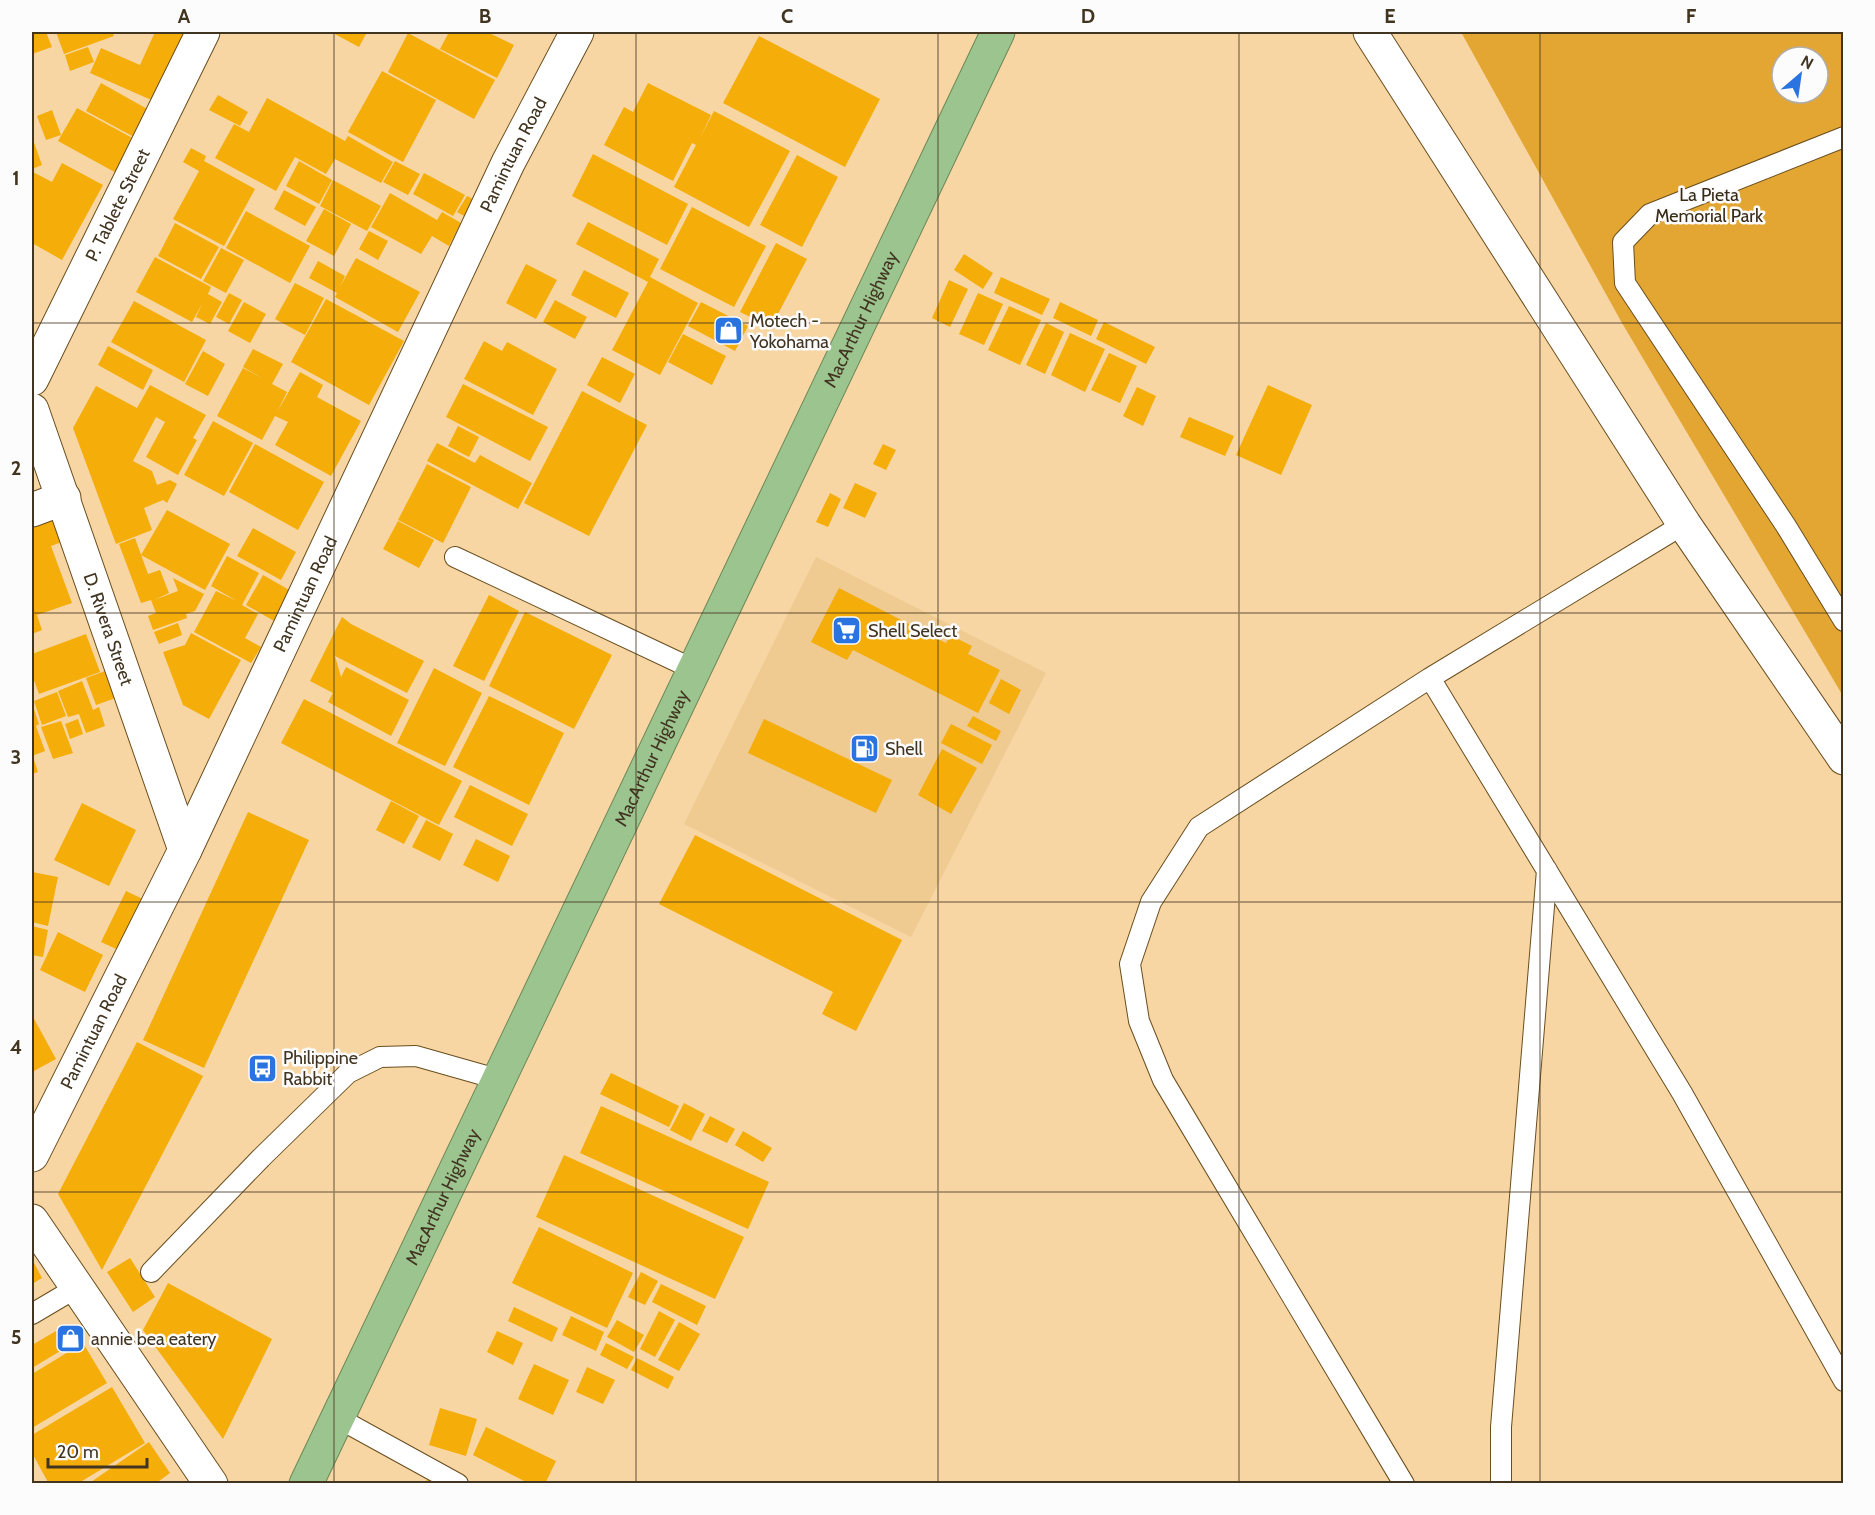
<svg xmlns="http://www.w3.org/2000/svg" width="1875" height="1515" viewBox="0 0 1875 1515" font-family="Cabin,sans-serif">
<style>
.built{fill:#efca91}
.green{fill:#e3a632;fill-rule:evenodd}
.building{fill:#f4ad09}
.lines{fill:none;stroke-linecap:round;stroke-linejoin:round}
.service-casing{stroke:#6a4e1e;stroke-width:22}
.minor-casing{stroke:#6a4e1e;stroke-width:35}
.tertiary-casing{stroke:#6a4e1e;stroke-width:35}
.trunk-casing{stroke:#6c8856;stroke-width:35}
.service{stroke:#fff;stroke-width:20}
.minor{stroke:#fff;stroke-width:33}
.tertiary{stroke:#fff;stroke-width:33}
.trunk{stroke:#9cc48f;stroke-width:33}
.grid{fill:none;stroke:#413420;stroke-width:1.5;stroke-opacity:0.55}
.labels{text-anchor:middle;stroke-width:5;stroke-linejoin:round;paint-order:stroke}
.street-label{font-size:18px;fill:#413420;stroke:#fcfcfc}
.park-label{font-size:18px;fill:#382b16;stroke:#fcfcfc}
.poi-label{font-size:18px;fill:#413420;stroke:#fcfcfc;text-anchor:start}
.neatline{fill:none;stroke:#413420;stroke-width:2}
.grid-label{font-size:20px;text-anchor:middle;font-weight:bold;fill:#413420}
</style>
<rect width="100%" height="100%" fill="#f7d6a4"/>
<path class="built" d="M816,557L1046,673L911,937L684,824Z"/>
<path class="green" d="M1461,32H1843V696L1622,323ZM1782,57H1818V93H1782Z"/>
<path class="building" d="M32,32H46L52,47L32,54Z
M56,32H112L114,36L64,54Z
M155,32H185L165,106L90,73L101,48L140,65Z
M331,32H367L359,47Z
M449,32H487L514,45L497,78L440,49Z
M408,33L495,80L474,119L388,72Z
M759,36L880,99L845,167L723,103Z
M88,47L94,62L70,71L65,55Z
M382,71L436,100L403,162L348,132Z
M101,83L149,110L134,137L86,111Z
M648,83L711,115L700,138L714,111L790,151L749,227L674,187L696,145L692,143L673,181L604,145L624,107L633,112Z
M218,95L248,112L240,126L209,110Z
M267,98L345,141L348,136L393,162L381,183L335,159L326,174L295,157L276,191L215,158L234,124L249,132Z
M77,108L138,141L120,175L58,141Z
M52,110L61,135L46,140L37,116Z
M32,137L42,165L32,169Z
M191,148L206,156L204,161L255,189L224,246L173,219L199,171L183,162Z
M593,154L688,204L667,245L572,196Z
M797,155L838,177L802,247L760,225Z
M299,161L332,180L319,204L286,186Z
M395,161L420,174L408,195L383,182Z
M62,163L103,185L62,260L32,243V174L33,172L52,182Z
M424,173L465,195L453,216L413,194Z
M333,180L381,206L367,231L320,206Z
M284,190L316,207L305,226L274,209Z
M390,193L437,220L442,212L461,223L449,246L432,236L421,254L371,227Z
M467,196L487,206L478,224L457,212Z
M692,207L766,246L734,307L660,269Z
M324,209L351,224L334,256L306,241Z
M246,211L310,246L290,283L226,248Z
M588,222L659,259L650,277L698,303L660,375L612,350L648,282L576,244Z
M175,223L219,247L201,279L158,256Z
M369,231L388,241L378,260L359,249Z
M776,243L807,259L771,327L740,312Z
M221,248L244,260L226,293L203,281Z
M964,254L993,273L983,289L954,270Z
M155,257L211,287L208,294L222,302L210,324L196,317L202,304L192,322L136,292Z
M356,258L420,292L398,332L335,297L337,293L309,278L318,261L345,276L340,287Z
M526,264L557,280L536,319L506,303Z
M584,270L629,293L616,318L571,295Z
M1001,277L1050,299L1042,315L994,293Z
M949,280L968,289L950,327L932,318Z
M295,283L324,298L305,335L275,319Z
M229,293L242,300L229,324L216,317Z
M978,293L1003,304L984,345L959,334Z
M326,299L404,341L369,405L291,362Z
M555,300L587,317L575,339L543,322Z
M134,301L206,340L184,382L111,342Z
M244,302L266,314L250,343L228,331Z
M701,302L748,326L735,351L688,326Z
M1060,302L1098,320L1091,336L1053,318Z
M1009,306L1041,320L1020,365L988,350Z
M1104,322L1155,347L1146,364L1096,339Z
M1046,323L1064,332L1045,374L1026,365Z
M1070,333L1105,349L1085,392L1051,375Z
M683,334L726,356L712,385L668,362Z
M484,341L502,351L507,342L557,369L533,415L464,379Z
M108,346L153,370L143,390L98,365Z
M253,349L283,364L272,384L287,392L277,412L300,372L323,385L317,397L361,421L331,476L275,445L288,422L275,416L262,440L217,416L243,368L264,379L243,367Z
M203,351L225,364L208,396L185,384Z
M1109,353L1137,366L1120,403L1091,390Z
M602,357L635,374L620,403L587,385Z
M463,384L548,427L530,461L446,417Z
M150,385L206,415L193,438L197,440L178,475L146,457L165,422L156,417L133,461L152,471L157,485L170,480L177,484L167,503L163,500L144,508L152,530L116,544L73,428L96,386L137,408Z
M1268,385L1312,405L1281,475L1236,455Z
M1137,387L1156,396L1143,426L1123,416Z
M582,391L647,425L589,536L524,503Z
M1189,417L1234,436L1225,456L1180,437Z
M213,421L253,443L224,496L184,475Z
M458,426L479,437L469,457L448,446Z
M437,443L475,463L480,455L532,483L518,509L427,461Z
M255,444L324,482L298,530L229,492Z
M883,444L896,450L886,470L873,464Z
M427,464L471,487L443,543L398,520Z
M855,483L877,493L865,518L843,508Z
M830,493L841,499L828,527L816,522Z
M167,510L230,544L205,590L141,555Z
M57,513L67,540L51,546L72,603L37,615L42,630L32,634V523Z
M398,521L434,540L419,568L383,549Z
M253,528L296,552L281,580L237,556Z
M135,538L148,574L160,570L169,593L154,600L178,591L173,578L204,594L195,611L186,614L187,618L153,630L148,616L156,613L151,600L141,603L119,544Z
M227,556L259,573L242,605L258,614L245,638L261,647L251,663L194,632L216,591L237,601L211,586Z
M263,575L291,591L283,626L246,605Z
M839,588L946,643L950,635L972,646L968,654L1000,670L978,713L853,650L847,660L811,642Z
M489,595L519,611L484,681L453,666Z
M525,612L612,655L574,729L489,686Z
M342,617L351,624L424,661L407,693L335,656L341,677L346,667L409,700L391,736L328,702L333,693L310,681Z
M178,623L182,635L159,644L154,632Z
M191,633L241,660L209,719L183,705L163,652L185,645Z
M86,634L100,672L39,694L32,675V654Z
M116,667L127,694L96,705L86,678Z
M434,668L482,693L445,766L397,743Z
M1001,679L1021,690L1009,714L989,703Z
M82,681L93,710L99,707L105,726L86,733L79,714L68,717L58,691Z
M57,692L66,716L42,725L34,701Z
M489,696L564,733L529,805L453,767Z
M304,699L462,781L439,825L281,743Z
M32,703L39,724L36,726L45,751L32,756Z
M973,716L1001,731L996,741L967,726Z
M78,719L83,734L70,739L65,724Z
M764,719L892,780L876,813L748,753Z
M61,721L73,753L53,759L41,727Z
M951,724L992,745L982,764L941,743Z
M942,749L977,768L951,814L918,795Z
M33,757L38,772L32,774V758Z
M470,785L528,814L512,846L454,817Z
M391,801L419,816L404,844L376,830Z
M82,803L136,830L109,886L54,860Z
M248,812L309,840L204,1068L143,1040Z
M426,820L453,834L440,861L412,847Z
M695,835L902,940L856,1031L822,1014L833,992L659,904Z
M476,839L510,856L498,882L463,865Z
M32,872L58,877L48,926L32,922Z
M126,891L149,902L125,953L101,942Z
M32,926L48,930L43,957L32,955Z
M58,932L103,955L85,992L40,970Z
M32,1015L56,1059L32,1072Z
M137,1042L203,1076L102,1270L58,1194Z
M611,1073L679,1106L669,1127L600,1094Z
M684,1103L705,1114L691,1141L670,1130Z
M601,1106L769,1182L748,1229L580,1153Z
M710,1116L735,1129L727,1143L702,1131Z
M743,1131L772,1148L763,1162L735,1145Z
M564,1155L744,1237L715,1299L536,1217Z
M539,1227L633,1273L607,1328L512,1283Z
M130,1258L155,1297L133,1312L107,1272Z
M32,1259L42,1278L32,1284Z
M641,1272L658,1281L645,1305L628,1297Z
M168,1283L272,1339L223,1439L143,1330Z
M661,1284L706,1306L697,1325L652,1302Z
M514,1307L558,1328L552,1342L508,1321Z
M659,1311L675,1320L655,1357L640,1349Z
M571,1316L604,1332L596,1351L562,1335Z
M617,1320L644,1335L634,1352L607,1337Z
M679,1322L700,1334L679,1371L658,1360Z
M68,1324L77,1341L32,1368V1345Z
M497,1331L523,1343L513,1365L487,1352Z
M83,1343L107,1383L32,1428V1374Z
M606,1343L634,1357L627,1369L600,1355Z
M637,1358L674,1377L668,1389L631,1370Z
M534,1364L569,1380L553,1415L518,1399Z
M587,1367L615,1380L603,1404L576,1392Z
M112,1387L145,1443L77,1484H49L32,1453V1435Z
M440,1408L477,1419L466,1456L429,1445Z
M486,1427L556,1461L545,1484H530L473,1455Z
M149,1442L170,1473L155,1484H88Z
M429,1477L438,1484H424Z"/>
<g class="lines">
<defs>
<path id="service" d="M1844,137L1650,214L1623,242L1625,283L1786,526L1844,621
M455,557L695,670
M1430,678L1682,1093L1844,1381
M151,1272L261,1158L348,1073L380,1057L416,1056L497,1079
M32,1314L76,1288
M338,1418L458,1484
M1404,1484L1163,1080L1139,1021L1130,964L1151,902L1199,827L1430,678L1684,524
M1501,1484V1427L1547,870"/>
<g id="minor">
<path d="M1370,32L1684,524L1844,758"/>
<path id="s1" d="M32,379L203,32"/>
<path id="s2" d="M32,410L185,850"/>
<path d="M32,510L64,498"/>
<path id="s3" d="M32,1155L185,850L508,163L577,32"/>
</g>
<path id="tertiary" d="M32,1221L211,1484"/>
<g id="trunk">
<path id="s4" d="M306,1484L998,32"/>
</g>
</defs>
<use href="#service" class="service-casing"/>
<use href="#minor" class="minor-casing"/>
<use href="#tertiary" class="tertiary-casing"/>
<use href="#trunk" class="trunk-casing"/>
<use href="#service" class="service"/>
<use href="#minor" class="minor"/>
<use href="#tertiary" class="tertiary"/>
<use href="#trunk" class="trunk"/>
</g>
<path class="grid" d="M334,32V1484M636,32V1484M938,32V1484M1239,32V1484M1540,32V1484M32,323H1844M32,613H1844M32,902H1844M32,1192H1844"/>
<defs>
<symbol id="shop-square" viewBox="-11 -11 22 22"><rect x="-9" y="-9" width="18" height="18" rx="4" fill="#2974e0" stroke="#fcfcfc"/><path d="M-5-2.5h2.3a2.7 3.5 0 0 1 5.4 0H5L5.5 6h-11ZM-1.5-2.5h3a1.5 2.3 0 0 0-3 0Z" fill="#fff"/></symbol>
<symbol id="supermarket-square" viewBox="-11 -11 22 22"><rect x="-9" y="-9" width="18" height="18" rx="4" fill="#2974e0" stroke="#fcfcfc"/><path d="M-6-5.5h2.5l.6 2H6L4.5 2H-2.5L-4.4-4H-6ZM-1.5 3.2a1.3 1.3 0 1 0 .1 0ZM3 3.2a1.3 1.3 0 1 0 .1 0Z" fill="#fff"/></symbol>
<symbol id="fuel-square" viewBox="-11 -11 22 22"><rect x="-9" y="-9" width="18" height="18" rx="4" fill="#2974e0" stroke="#fcfcfc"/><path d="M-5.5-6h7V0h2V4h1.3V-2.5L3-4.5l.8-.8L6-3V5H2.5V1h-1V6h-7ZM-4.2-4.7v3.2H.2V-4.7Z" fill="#fff"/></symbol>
<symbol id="bus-square" viewBox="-11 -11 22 22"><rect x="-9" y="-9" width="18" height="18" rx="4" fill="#2974e0" stroke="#fcfcfc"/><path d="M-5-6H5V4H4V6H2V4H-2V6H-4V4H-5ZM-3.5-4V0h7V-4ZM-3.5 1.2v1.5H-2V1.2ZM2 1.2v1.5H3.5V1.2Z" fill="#fff"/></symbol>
</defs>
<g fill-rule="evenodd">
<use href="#shop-square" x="712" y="314" width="33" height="33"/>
<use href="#supermarket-square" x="830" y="614" width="33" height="33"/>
<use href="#fuel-square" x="848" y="732" width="33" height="33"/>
<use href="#bus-square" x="246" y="1052" width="33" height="33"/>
<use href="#shop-square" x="54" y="1322" width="33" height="33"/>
</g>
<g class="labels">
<g class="street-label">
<text dy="6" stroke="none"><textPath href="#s3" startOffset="1110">Pamintuan Road</textPath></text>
<text dy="6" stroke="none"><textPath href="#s1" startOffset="194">P. Tablete Street</textPath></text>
<text dy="6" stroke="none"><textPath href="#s4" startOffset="1290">MacArthur Highway</textPath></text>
<text dy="6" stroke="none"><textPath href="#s3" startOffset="624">Pamintuan Road</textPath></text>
<text dy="6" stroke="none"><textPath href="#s2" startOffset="232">D. Rivera Street</textPath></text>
<text dy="6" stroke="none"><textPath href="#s4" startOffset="804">MacArthur Highway</textPath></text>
<text dy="6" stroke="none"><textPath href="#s3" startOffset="138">Pamintuan Road</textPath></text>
<text dy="6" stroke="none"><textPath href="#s4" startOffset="318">MacArthur Highway</textPath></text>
</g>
<g class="park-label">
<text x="1709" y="201">La Pieta<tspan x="1709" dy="21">Memorial Park</tspan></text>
</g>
<g class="poi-label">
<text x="750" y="327">Motech -<tspan x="750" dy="21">Yokohama</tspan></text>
<text x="868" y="637">Shell Select</text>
<text x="885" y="755">Shell</text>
<text x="283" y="1064">Philippine<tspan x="283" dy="21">Rabbit</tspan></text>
<text x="91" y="1345">annie bea eatery</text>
</g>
</g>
<rect width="1875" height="1515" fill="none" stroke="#fcfcfc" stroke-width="66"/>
<g transform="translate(1800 75) rotate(29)"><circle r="28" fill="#fcfcfc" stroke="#b1aca4" stroke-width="1.5"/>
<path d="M0-4.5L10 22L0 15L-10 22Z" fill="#2974e0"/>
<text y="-9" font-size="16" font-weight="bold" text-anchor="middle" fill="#413420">N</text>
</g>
<path d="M48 1458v9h99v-9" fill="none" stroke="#413420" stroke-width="3"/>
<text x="57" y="1458" font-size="18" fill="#413420" stroke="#fcfcfc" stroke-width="4.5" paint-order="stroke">20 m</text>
<rect x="33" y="33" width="1809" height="1449" class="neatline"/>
<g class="grid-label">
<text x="184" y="23">A</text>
<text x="485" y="23">B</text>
<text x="787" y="23">C</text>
<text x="1088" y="23">D</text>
<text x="1390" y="23">E</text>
<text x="1691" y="23">F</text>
<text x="16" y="185">1</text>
<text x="16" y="475">2</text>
<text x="16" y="764">3</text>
<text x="16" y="1054">4</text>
<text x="16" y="1344">5</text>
</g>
</svg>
